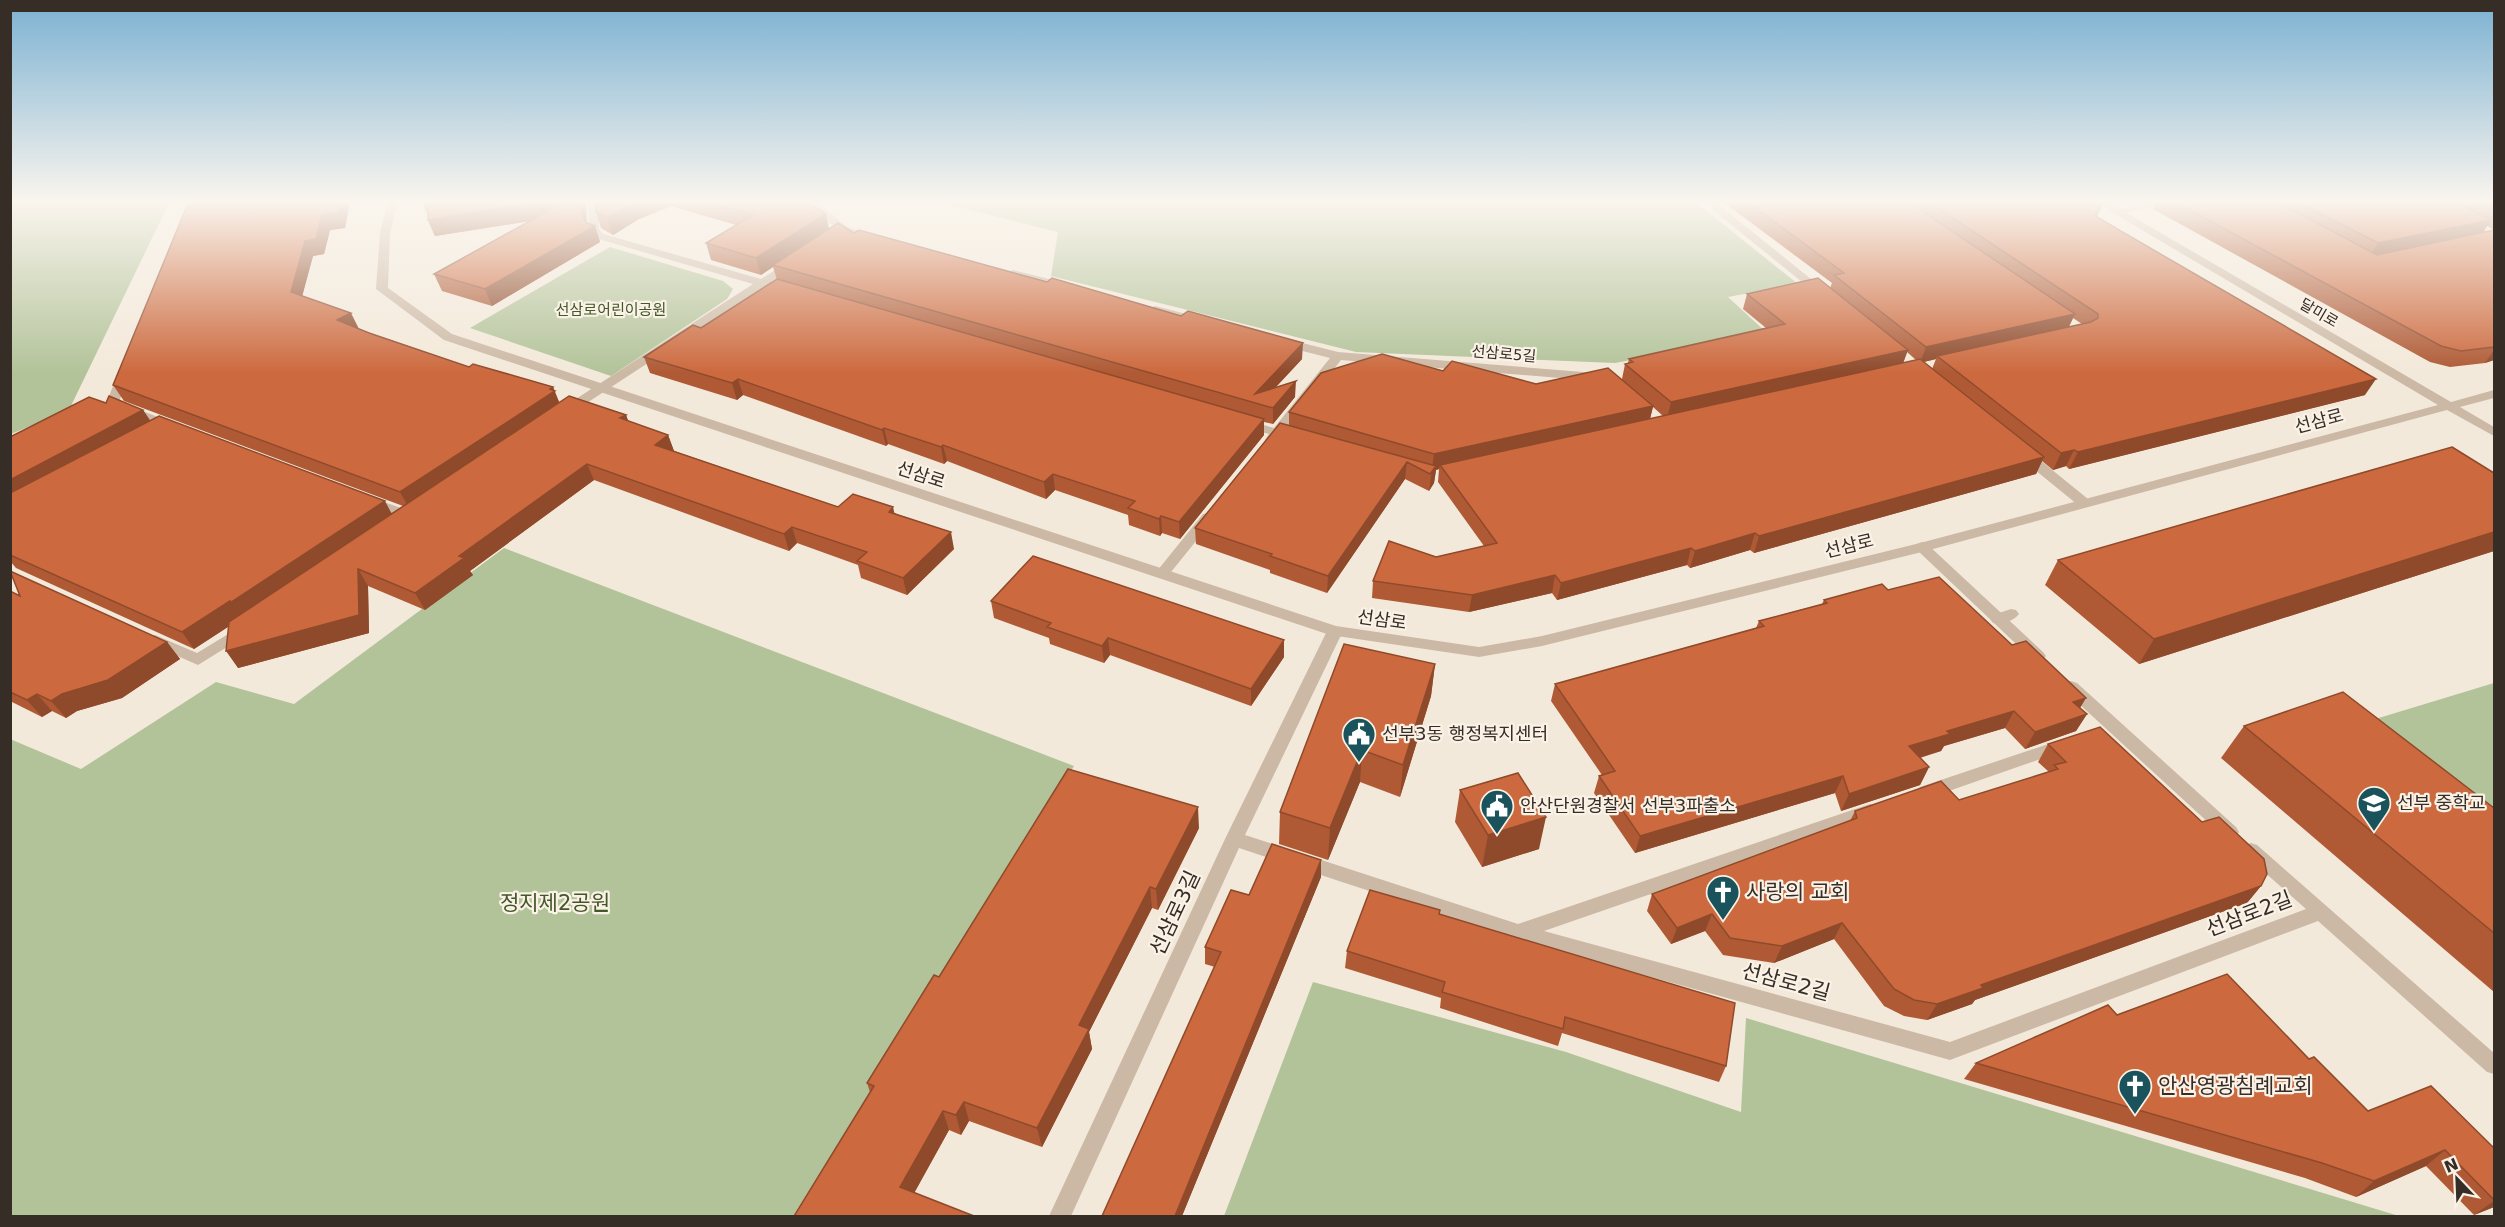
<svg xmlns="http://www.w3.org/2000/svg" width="2505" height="1227" viewBox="0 0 2505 1227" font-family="'DejaVu Sans','Noto Sans KR',sans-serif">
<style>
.green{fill:#b2c399}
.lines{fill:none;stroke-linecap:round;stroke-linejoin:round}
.service{fill:#ccb9a5;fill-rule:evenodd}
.minor{fill:#ccb9a5;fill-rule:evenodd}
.tertiary{fill:#ccb9a5;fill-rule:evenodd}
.wall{fill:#af5a35;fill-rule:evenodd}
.shaded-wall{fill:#8f4a2b}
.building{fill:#cc693e;stroke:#8f4a2b;stroke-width:1.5}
.labels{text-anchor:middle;stroke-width:4.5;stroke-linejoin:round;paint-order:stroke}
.far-park-label{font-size:15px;fill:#435729;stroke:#faf2e6}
.far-street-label{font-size:15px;fill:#372d27;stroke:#faf2e6}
.street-label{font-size:18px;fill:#372d27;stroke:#faf2e6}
.poi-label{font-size:18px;fill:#372d27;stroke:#faf2e6;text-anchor:start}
.near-poi-label{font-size:21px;fill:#372d27;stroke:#faf2e6;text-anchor:start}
.near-park-label{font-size:21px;fill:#435729;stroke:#faf2e6}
.near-street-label{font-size:21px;fill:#372d27;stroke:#faf2e6}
</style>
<rect width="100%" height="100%" fill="#f3e9da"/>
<path class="green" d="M11,201H170L69,410L11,434Z
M934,201H1694L1798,284L1728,297L1768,334L1615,363L1356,352L1051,276L1058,232Z
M610,247L723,281L733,289L727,299L611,376L470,328Z
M504,548L1074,766L793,1216H11L10,739L81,769L216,682L294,704Z
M2494,683V834L2359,724Z
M1313,982L1566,1052L1741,1112L1746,1018L2399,1216H1224Z"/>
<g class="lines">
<path class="service" d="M2011,609L2016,610L2019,614C2014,621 2001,625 1993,623L1990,619L1993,615Z"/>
<path class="minor" d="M588,201H598L599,229L603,234L761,279L788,262H796V266L771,282L792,290L786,293L764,287L570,414H562V408L753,284L595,238L589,229Z
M805,201H816L847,227L878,237L873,240L839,231Z
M1702,201H1714L1826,291V295H1818Z
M2156,201H2178L2116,215L2111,212Z
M1013,270L1069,284L1071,286L1065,289L1009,275L1007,273Z
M1155,306L1206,319L1208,321L1202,324L1151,311L1149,309Z
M1283,338L1338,352L1596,373L1602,377L1596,381L1341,360L1285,431L1299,437L1298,440L1280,437L1271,444L1265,440L1269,434L1242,427L1241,424L1247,420L1274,428L1330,358L1279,345L1277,342Z
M124,369L130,373L119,402L176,424L177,427L176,430H166L108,407L106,404L118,373Z
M2024,450L2029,451L2088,499L2090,502L2088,505H2078L2019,457L2017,454Z
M370,497L415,513L417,516L410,520L365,504L363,501Z
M1208,513L1213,514L1215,517L1213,520L1167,577H1157L1155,574L1157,571L1203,514Z
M1922,542L1927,544L2043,652L2046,656L2043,660H2033L1917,550L1915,547L1917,544Z
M243,625L248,626L251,630L248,634L198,665L150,644L147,640L155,635L197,653Z
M1335,626L1343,631L1245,835L1518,924L1870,804L1876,806L1879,811L1876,816L1544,931L1950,1042L2306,909L2245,855L2242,850L2245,845L2251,843L2257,845L2494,1053V1074L2487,1072L2318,921L1950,1060L1518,940L1239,848L1071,1216H1049L1225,839L1327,631Z
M2071,681L2077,683L2236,827L2239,832L2236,837L2230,839L2224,837L2065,691L2063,687L2065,683Z
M2063,739L2069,741L2071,745L2069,749L1926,799L1920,797L1917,792L1920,787Z"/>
<path class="tertiary" d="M388,201H398L390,233L388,288L452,334L1336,626L1479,647L1542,636L1920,543L2438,405L2093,201H2106L2451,402L2494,390V398L2460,407L2494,427V436L2447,410L1922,552L1542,646L1479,657L1330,635L444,340L376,289L380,233Z"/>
</g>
<path class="wall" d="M189,201H350L345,228L330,230L324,254L313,256L302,296L359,329L469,367L553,387L559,402L626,415L628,421L668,435L674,451L838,507L895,513L954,549L907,595L861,578L858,565L797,543L789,551L594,480L470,571L473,575L425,610L368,586L369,633L238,668L228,627L194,649L16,568L10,561V437L106,403L143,410L150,421L392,513L403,506L124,401L113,385Z
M586,201V222L587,223L595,226L600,242L492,306L442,291L434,274L531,221L435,236L428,220Z
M595,201H805L826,214L829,229L854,233L1302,359L1276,387L1295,397L1273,424L1264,422V435L1180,539L1162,533L1160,536L1129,525L1128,515L1055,490L1046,499L947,461L944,464L888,444L886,446L743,395L737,400L650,373L644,357L701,328L777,280L773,267L761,275L711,260L706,243L736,225L671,206L639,219L613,235L601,228L596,212Z
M1722,201H2104L2097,216L2365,395L2069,469L2066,466L2053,470L2042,461L2036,474L1754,553L1750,550L1690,568L1687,565L1557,600L1552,593L1469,612L1372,598L1373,581L1436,557L1484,546L1438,482L1439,469L1436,470L1434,483L1429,491L1405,479L1327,593L1270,573V570L1196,544L1195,528L1289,426V412L1443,371L1536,384L1622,379L1625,364L1628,363L1629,359L1766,328L1743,309L1747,294L1830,288L1832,283ZM2073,318L2082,324L2069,327ZM1907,352L1916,360L1903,363ZM1936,359L1932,369L1923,362ZM1653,407L1663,416L1650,419Z
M2157,201H2494V230L2487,226L2483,233L2494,230V360L2485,363L2450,367L2430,362L2153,209Z
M2494,473V551L2139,664L2045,585L2058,560Z
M1888,590L2080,708L2087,714L2076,731L2025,749L2005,728L1944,746L1941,751L1920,758L1929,767L1920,785L1841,811L1835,793L1635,853L1594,793L1599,776L1602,775L1551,701L1555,684L1756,628L1759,621L1822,604L1824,600Z
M10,591L20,596L167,642L180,659L122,698L77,711L66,718L52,711L42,717L10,701Z
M991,601L1284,657L1251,706L1110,655L1104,663L1050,644L1049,638L994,618Z
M1435,664L1431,696L1400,797L1360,782L1328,860L1279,844L1280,812Z
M2244,726L2494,808V992L2221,758Z
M2048,744L2261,886L2247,903L1975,1000L1972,1004L1927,1020L1904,1016L1884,1006L1834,939L1774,963L1723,955L1705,931L1671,944L1647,911L1652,894L1850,821L1855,811L1959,800L2049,772L2038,762Z
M1460,790L1539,849L1482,867L1455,822Z
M1199,828L1158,910L1152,908L1089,1032L1092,1049L1042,1147L969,1121L961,1135L949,1130L914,1193L794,1216L870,1092L867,1083L939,977Z
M1321,877L1182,1216H1102L1215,967L1205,964V947L1249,895Z
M1440,910L1439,914L1726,1066L1719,1082L1562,1033L1558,1046L1440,1008L1441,998L1345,968L1347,951Z
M2117,1015L2309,1059L2368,1111L2494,1148V1207L2474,1215L2426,1166L2356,1197L2305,1178L1964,1079L1976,1063Z"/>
<path class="shaded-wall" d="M340,201H350L345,228L330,230L324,254L313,256L299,308L291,292L305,241L322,215Z
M430,201L429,218L422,202Z
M545,201H576L580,213L435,236L428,220Z
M581,201H586L587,229L581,213Z
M638,201H670L671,206L639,219L613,235L607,218Z
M2104,201L2101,208L2089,231L2095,216Z
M826,214L829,231L773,265V267L761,275L756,258Z
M2491,220L2481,235L2368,259L2378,243Z
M595,226L600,242L492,306L485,289Z
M351,313L359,329L337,320Z
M2075,314L2067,330L1937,356L1936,359L1920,363L1926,347Z
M1303,343L1302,359L1260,404L1255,394Z
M1908,350L1902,366L1667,419L1671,402Z
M2494,350V360L2485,363Z
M738,379L743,395L737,400L732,383Z
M2376,379L2365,395L2069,469L2078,452Z
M1296,381L1295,397L1273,424V408Z
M553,387L561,407L409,508L400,492Z
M1653,406L1649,423L1440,465L1439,469L1436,470L1434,483L1429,491L1434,454Z
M143,410L154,426L10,503V480Z
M626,415L632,431L620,418Z
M1264,419V435L1180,539L1179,522Z
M884,428L888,444L886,446L882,430Z
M668,435L674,451L655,445Z
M943,445L947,461L944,464L941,447Z
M2074,450L2066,466L2053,470L2061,453Z
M2044,457L2036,474L1754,553L1759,536Z
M1407,462L1405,479L1327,593L1328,576Z
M587,464L594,480L470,571L473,575L425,610L415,593L459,556Z
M1053,474L1055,490L1046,499L1044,482Z
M385,501L394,518L194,649L182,632Z
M893,507L897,524L889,512Z
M1161,516L1162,533L1160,536L1159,519Z
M792,527L797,543L789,551L784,534Z
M951,532L954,549L907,595L903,578Z
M2494,532V551L2139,664L2154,639Z
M1755,533L1750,550L1690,568L1695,551Z
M1691,548L1687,565L1557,600L1561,583Z
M358,569L368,586L369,633L238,668L226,651Z
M1555,575L1552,593L1469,612L1472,595Z
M1108,638L1110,655L1104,663L1102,646Z
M1284,640V657L1251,706V689Z
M167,642L180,659L122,698L77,711L66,718L51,701L62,694Z
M1435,664L1431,696L1400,797L1403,765Z
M37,694L52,711L42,717L27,700Z
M2086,698L2076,715L2073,702Z
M2014,711L2005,728L1944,746L1941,751L1901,763L1909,746L1947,731Z
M2087,714L2076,731L2025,749L2035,732Z
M1362,750L1360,782L1328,860L1330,828Z
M1929,767L1920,785L1841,811L1849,794Z
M1843,776L1835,793L1635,853L1640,836Z
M1198,807L1199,828L1158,910L1156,889Z
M1546,817L1539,849L1482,867L1488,835Z
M1321,860V877L1182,1216H1175Z
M2261,886L2247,903L1975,1000L1972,1004L1927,1020L1937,1004L1981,985Z
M1150,887L1152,908L1089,1032L1092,1049L1042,1147L1037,1128L1079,1025Z
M1712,914L1705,931L1671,944L1677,928Z
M1842,923L1834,939L1774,963L1782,946Z
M964,1102L969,1121L961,1135L956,1115Z
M943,1111L949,1130L907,1206L900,1187Z
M2445,1150L2426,1166L2356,1197L2374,1181Z
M2494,1201V1207L2474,1215Z"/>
<path class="building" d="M189,201H340L338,213L322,215L316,239L305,241L291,292L351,313L337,320L369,333L469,367L473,364L553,387L550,389L555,391L400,492L113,385Z
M429,201H545L428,220Z
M566,201H581V213L587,223L595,226L485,289L434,274Z
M595,201H638L607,218L596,212Z
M705,201H805L826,214L756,258L706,243L753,215Z
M1746,201H1907L2075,314L1926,347L1834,275L1844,273Z
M1927,201H2104L2095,216L2376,379L2078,452L2074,450L2061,453L1937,356L2091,322L2098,318V314Z
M2173,201H2275L2377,255L2494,230V347L2461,351L2441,346Z
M2296,201H2454L2491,220L2378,243Z
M2477,201H2494V210Z
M838,223L854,233L859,230L1047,282L1052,278L1181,316L1188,311L1303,343L1255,394L1296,381L1273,408L773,265Z
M1818,278L1908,350L1671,402L1625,364L1633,362L1629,359L1785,324L1747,294Z
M777,279L1264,419L1179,522L1161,516L1159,519L1128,508L1135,501L1053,474L1044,482L943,445L941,447L884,428L882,430L738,379L732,383L644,357L693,325L701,328Z
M1382,354L1443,371L1452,361L1536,384L1608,368L1653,406L1434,454L1289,412L1321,373Z
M1920,359L2044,457L1759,536L1755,533L1695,551L1691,548L1561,583L1555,575L1472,595L1373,581L1389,541L1436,557L1497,543L1440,465Z
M109,396L143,410L10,480V437L89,397L106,403Z
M569,396L626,415L620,418L668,435L655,445L838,507L853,494L893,507L889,512L951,532L903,578L857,561L867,552L792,527L784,534L587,464L459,556L464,558L415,593L358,569L359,615L226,651L229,622Z
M159,416L385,501L230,603V601L182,632L10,555V493Z
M1280,423L1436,466L1430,474L1407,462L1328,576L1270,556L1272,554L1195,528Z
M2452,447L2494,473V532L2154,639L2058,560Z
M1033,556L1284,640L1251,689L1108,638L1102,646L1047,627L1051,623L991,601Z
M10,571L167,642L108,680L62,694L51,701L37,694L27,700L10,692V591L20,596Z
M1939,577L2012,645L2026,641L2086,698L2073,702L2087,714L2035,732L2014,711L1947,731L1950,734L1909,746L1929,767L1849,794L1843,776L1640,836L1599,776L1615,771L1555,684L1764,626L1759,621L1827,603L1824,600L1882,584L1888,590Z
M1344,644L1435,664L1403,765L1362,750L1330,828L1280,812Z
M2343,692L2494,808V933L2244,726Z
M2100,727L2202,822L2219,817L2264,859L2267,874L2261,886L1981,985L1983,988L1937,1004L1914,1000L1894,989L1842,923L1782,946L1730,938L1712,914L1677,928L1652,894L1857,818L1855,811L1941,781L1959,800L2058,769L2054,765L2066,762L2048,744Z
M1068,769L1198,807L1156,889L1150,887L1079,1025L1089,1029L1037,1128L964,1102L956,1115L943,1111L900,1187L974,1216H794L874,1086L867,1083L934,975L939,977Z
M1518,773L1546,817L1488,835L1460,790Z
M1272,844L1321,860L1175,1216H1102L1221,952L1205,947L1231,890L1249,895Z
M1370,890L1440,910L1439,914L1735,1003L1726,1066L1565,1017L1563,1029L1442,992L1445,982L1347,951Z
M2227,974L2309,1059L2314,1057L2368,1111L2431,1086L2494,1148V1200L2445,1150L2374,1181L2322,1163L1976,1063L2108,1005L2117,1015Z"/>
<linearGradient id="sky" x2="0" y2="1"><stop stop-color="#7bb1d2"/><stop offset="0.54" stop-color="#faf5ee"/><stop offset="1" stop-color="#faf5ee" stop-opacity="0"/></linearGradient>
<rect width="2505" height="373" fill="url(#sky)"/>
<defs>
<symbol id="civic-pin" viewBox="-11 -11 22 30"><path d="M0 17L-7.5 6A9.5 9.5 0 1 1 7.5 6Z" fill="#1a535b" stroke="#faf2e6"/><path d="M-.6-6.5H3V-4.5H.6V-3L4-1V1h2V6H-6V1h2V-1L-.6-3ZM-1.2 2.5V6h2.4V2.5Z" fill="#fff"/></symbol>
<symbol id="school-pin" viewBox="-11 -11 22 30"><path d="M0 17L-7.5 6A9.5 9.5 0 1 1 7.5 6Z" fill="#1a535b" stroke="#faf2e6"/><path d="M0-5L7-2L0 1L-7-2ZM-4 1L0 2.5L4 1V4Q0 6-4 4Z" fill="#fff"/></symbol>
<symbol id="church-pin" viewBox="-11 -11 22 30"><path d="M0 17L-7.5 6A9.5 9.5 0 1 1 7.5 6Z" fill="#1a535b" stroke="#faf2e6"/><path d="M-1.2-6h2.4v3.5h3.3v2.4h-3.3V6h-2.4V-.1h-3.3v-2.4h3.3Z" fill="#fff"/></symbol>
</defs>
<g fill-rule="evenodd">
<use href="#civic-pin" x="1340" y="715" width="38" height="52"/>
<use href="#school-pin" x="2355" y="784" width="38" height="52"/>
<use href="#civic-pin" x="1478" y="787" width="38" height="52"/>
<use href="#church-pin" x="1704" y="873" width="38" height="52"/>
<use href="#church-pin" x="2116" y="1067" width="38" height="52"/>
</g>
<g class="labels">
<g class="far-park-label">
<text x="611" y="315">선삼로어린이공원</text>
</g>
<g class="far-street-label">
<text transform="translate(2319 313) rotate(30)" y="5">달미로</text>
<text transform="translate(1504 354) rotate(5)" y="5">선삼로5길</text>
</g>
<g class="street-label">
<text transform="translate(2319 421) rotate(-15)" y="6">선삼로</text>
<text transform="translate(921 475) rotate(18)" y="6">선삼로</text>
<text transform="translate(1849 546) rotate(-14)" y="6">선삼로</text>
<text transform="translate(1382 620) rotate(8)" y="6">선삼로</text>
</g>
<g class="poi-label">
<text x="1382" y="740">선부3동 행정복지센터</text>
<text x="2397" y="809">선부 중학교</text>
<text x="1520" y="812">안산단원경찰서 선부3파출소</text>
</g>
<g class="near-poi-label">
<text x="1746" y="899">사랑의 교회</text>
<text x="2158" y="1093">안산영광침례교회</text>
</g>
<g class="near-park-label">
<text x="555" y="910">정지제2공원</text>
</g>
<g class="near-street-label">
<text transform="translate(1175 913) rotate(-65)" y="7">선삼로3길</text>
<text transform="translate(2249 914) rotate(-21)" y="7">선삼로2길</text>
<text transform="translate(1786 982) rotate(15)" y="7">선삼로2길</text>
</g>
</g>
<rect width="2505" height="1227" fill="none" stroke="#372d27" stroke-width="24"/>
<g transform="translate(2457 1179) rotate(337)" stroke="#faf2e6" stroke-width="4.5" paint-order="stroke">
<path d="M0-4.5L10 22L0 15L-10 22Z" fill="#372d27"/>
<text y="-9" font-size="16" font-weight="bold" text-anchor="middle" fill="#372d27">N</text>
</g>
</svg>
